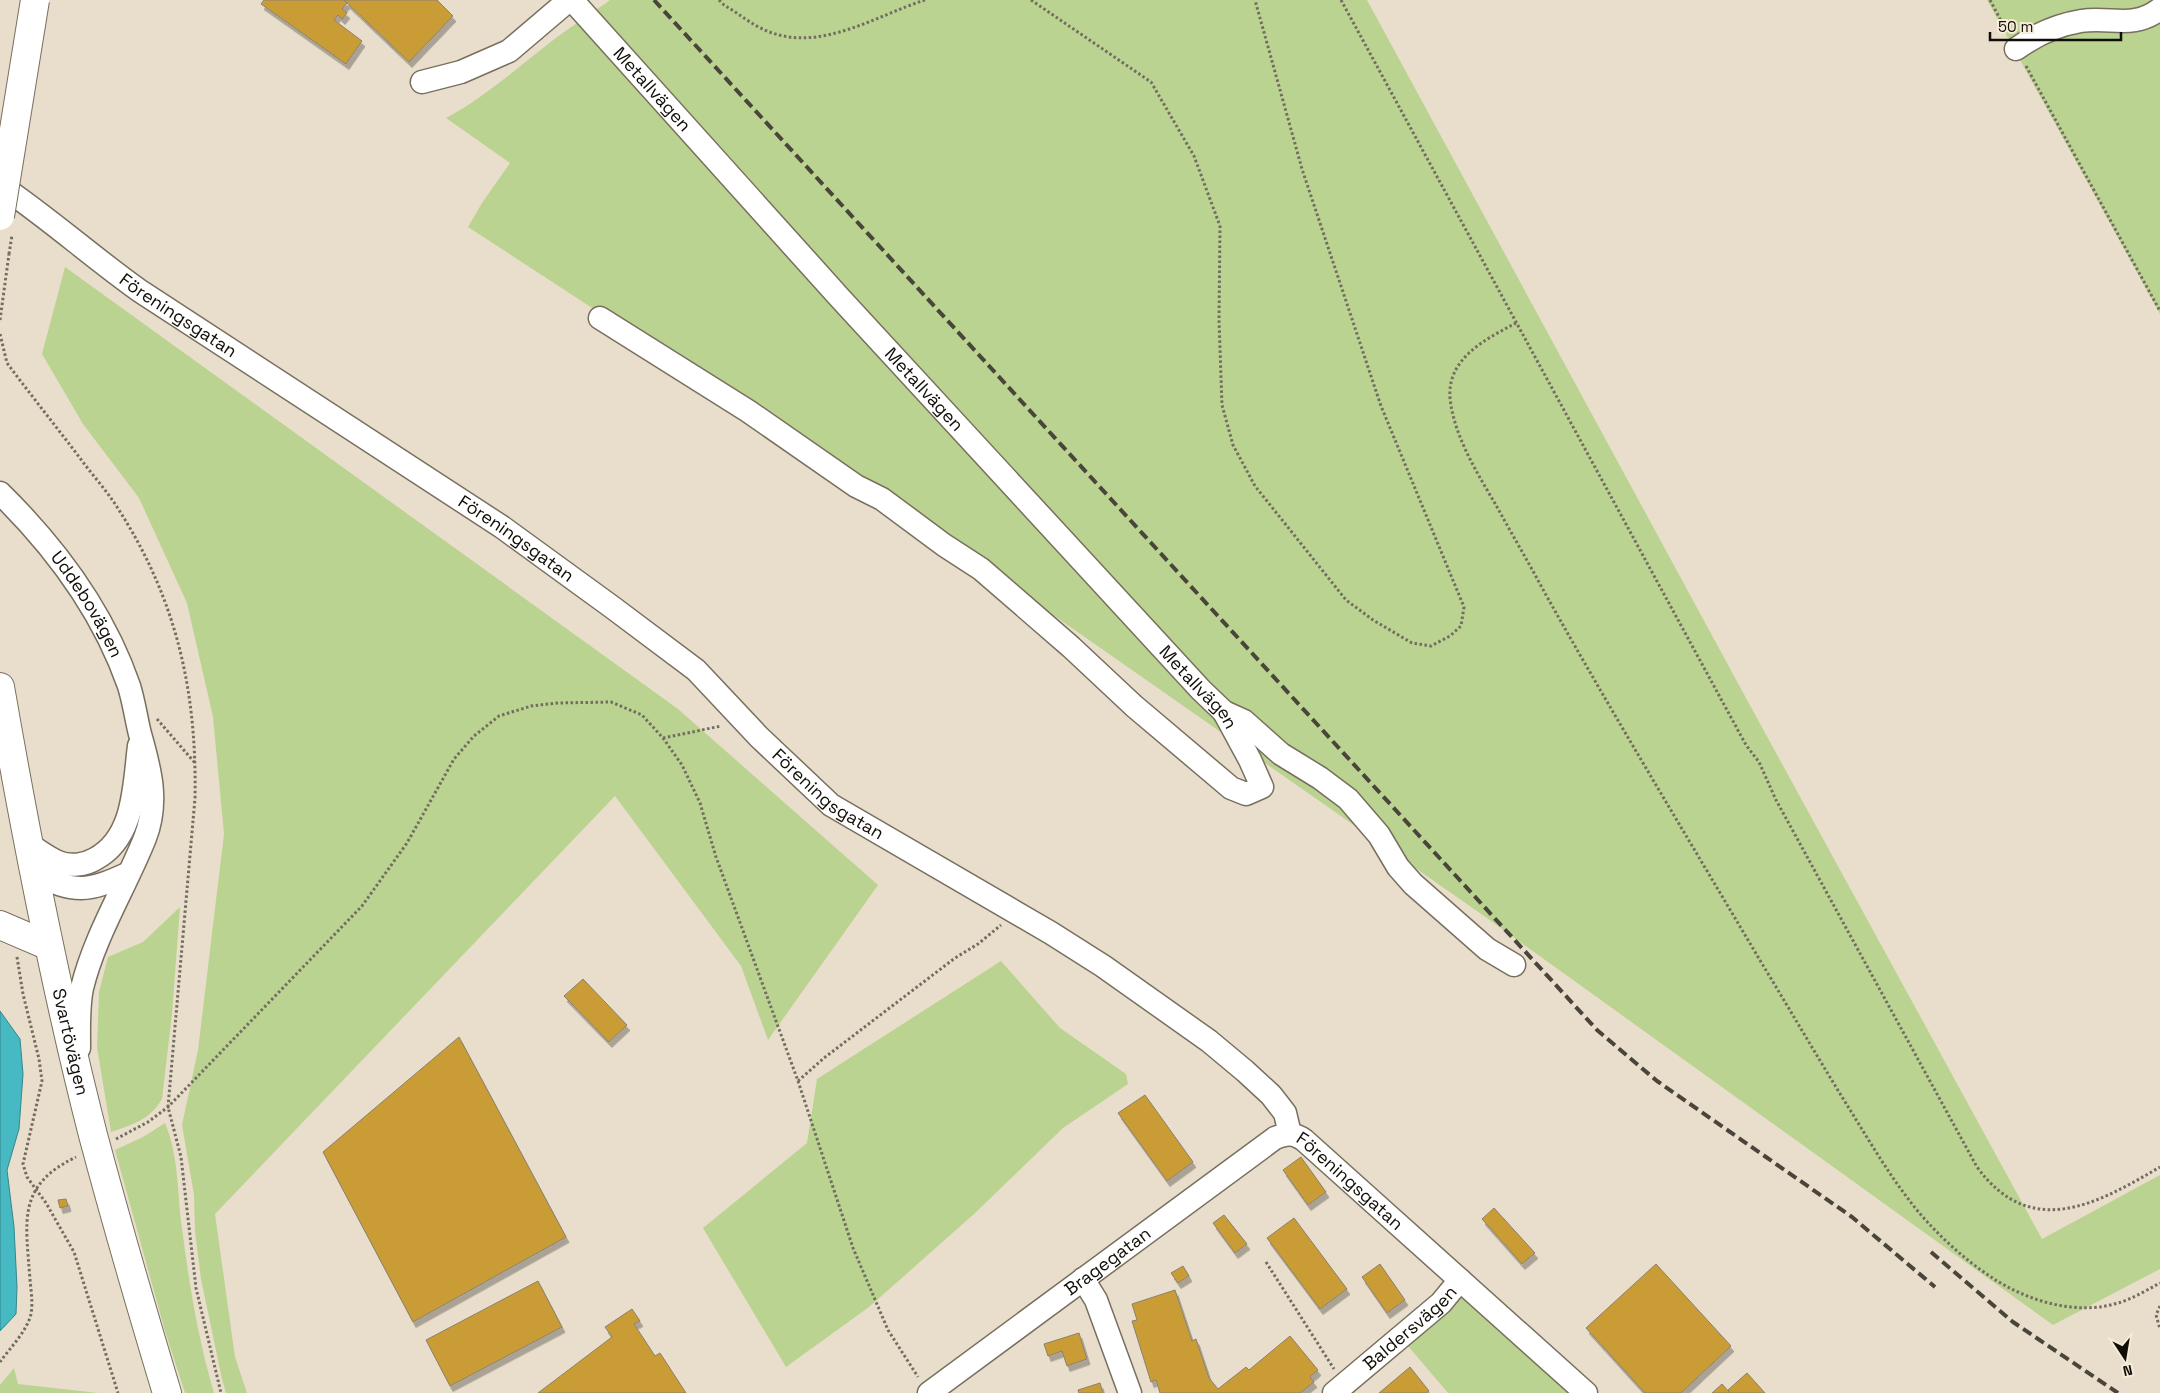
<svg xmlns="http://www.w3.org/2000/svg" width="2160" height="1393" viewBox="0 0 2160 1393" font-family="'Space Grotesk',sans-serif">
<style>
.green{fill:#bbd390}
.water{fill:#47b9c2;stroke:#37868a}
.building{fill:#ca9c36;stroke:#8a806f;filter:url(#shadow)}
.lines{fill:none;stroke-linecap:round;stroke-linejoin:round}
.minor-casing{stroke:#786f5e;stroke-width:25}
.major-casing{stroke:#786f5e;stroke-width:30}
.path{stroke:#736d61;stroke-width:3;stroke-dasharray:2.5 2.5;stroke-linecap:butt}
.minor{stroke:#fff;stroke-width:22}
.major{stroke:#fff;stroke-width:28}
.rail{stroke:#4a453b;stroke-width:4;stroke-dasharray:10 5;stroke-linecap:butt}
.major-bridge-casing{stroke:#786f5e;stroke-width:30;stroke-linecap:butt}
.path-bridge{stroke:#736d61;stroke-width:3;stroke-dasharray:2.5 2.5;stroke-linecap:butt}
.major-bridge{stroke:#fff;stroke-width:28}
.labels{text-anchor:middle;stroke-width:5;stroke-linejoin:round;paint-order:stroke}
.street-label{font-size:18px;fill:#110e08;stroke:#f6ecd8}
</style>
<defs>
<filter id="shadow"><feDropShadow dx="3" dy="5.5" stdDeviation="0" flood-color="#0004"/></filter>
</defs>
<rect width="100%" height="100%" fill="#e8decb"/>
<path class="green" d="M610,0H1367L1746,698L2042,1239L2160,1175V1269L2053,1325L1484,916L913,517L468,227L482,203L510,163L446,118C482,99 511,73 543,48C564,31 588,16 610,0Z
M1987,0H2160V314Z
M65,267L678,709L878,885L768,1040L741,966L615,796L215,1214L235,1357L247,1393H226L222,1379L201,1279L195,1232L194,1195L182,1125L198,1050L224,834L213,717L187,603L139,498L83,424L42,354Z
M180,907L172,1014L162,1099C151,1119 132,1125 111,1132L97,1047L99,992L108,957L143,942Z
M1001,961L1060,1028L1126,1074L1128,1084L1063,1128L974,1214L869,1307L786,1367L703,1228L807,1143L817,1079Z
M165,1123C179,1156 177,1192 182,1228C189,1283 198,1339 214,1393H185L165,1331L115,1150L143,1137Z
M1460,1283L1589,1393H1448L1402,1339Z
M14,1368L18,1384L98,1393H0V1385Z"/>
<path class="water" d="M0,1011L20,1039L23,1074L19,1129L7,1170L14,1227L17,1287L16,1314L0,1331Z"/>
<path class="building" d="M264,0H344L347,3L342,9L347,13L342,19L338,15L334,20L362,41L346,64L261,4Z
M344,0H437L453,16L409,62Z
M583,979L627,1025L609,1042L564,996Z
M459,1037L566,1237L413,1322L323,1152Z
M1145,1095L1193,1162L1167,1181L1118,1113Z
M1301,1157L1326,1192L1308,1205L1283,1170Z
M66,1199L68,1206L60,1208L58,1200Z
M1494,1208L1535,1253L1522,1264L1482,1219Z
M1224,1215L1247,1244L1235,1253L1213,1223Z
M1294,1218L1347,1289L1320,1309L1267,1238Z
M1380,1264L1405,1300L1387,1313L1362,1277Z
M1656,1264L1731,1346L1681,1393H1645L1586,1328Z
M1183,1266L1189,1276L1178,1283L1171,1273Z
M538,1281L562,1327L450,1386L426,1340Z
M1175,1290L1192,1341L1196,1339L1209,1378L1218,1389L1246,1367L1249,1370L1290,1336L1318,1370L1310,1377L1314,1382L1300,1393H1160L1156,1380L1151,1382L1132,1321L1137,1320L1132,1304Z
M632,1309L640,1321L634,1324L655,1356L660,1353L686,1393H538L612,1337L605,1327Z
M1079,1333L1087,1359L1067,1366L1062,1351L1048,1356L1044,1344Z
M1410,1367L1429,1391L1426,1393H1379Z
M1747,1373L1765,1393H1730L1728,1390Z
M1100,1383L1103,1393H1079L1078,1390Z
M1722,1384L1730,1393H1712Z"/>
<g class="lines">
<defs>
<g id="minor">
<path id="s1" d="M572,0L839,297L1201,690L1224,712L1250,760L1262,787L1246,794L1231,788L1134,706L1071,647L981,569L944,545L882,499L856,486L748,411L600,318"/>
<path d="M2016,49C2035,35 2057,25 2081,21C2111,16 2132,30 2160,9"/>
<path d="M422,82L461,72L509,51L569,0"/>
<path id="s2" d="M0,185C49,218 92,257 140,291L502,527L612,607L696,670L759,737L831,805L1051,933L1103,966L1209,1041L1245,1071L1271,1095L1285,1113L1290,1134"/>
<path id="s3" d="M0,493C56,548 103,611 129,686C134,702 136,718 140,734C150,769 159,802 145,838C125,888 95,935 82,988C78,1007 79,1028 79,1048"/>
<path d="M1224,712L1244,721L1281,754L1320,778L1348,799L1379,835L1398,867L1413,884L1487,949L1514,965"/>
<path d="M28,844C38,850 48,858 58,862C70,867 85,865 95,859C135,838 134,785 139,746"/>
<path d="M34,873C75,894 88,892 129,873"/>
<path d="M1083,1279L1096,1300L1130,1393"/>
<path id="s4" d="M929,1393L1275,1138C1287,1133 1294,1133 1304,1140L1586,1393"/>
<path id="s5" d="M1334,1393L1441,1303L1460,1280"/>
</g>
<g id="major">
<path id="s6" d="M0,687C26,837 55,987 93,1135C116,1221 141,1307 167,1393"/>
<path d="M0,925L49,946"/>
</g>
</defs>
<use href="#minor" class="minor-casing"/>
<use href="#major" class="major-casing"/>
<path class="path" d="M719,0L724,5C738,13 752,25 767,31C820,53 875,16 925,0
M1031,0L1151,82L1194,156L1220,226L1219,320L1222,405L1233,445L1255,486L1346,600L1373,620L1412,643L1431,646L1450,636L1461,626L1464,607L1381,406L1302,169L1255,0
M1341,0L1746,745L1759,762L1776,800L1977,1167C2031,1241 2097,1204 2160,1167
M1990,0L2007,32
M2026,66L2160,311
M0,320L9,254
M1516,323C1486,339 1447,358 1450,398C1454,437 1478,474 1497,507C1513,536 1530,565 1546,595C1615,718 1689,840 1761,962C1790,1010 1818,1058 1847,1105C1867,1137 1886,1170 1909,1200C1930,1228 1962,1258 1991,1277C2027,1301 2076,1316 2118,1303C2132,1299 2147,1290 2160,1283
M0,334L7,363L16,375C38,404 61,433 83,462C94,477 107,491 117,507C176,598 197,690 195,798L168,1107L181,1157L196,1288L221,1393
M157,719L195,763
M663,738L721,726
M17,957L23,994L39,1059L42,1081L23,1164L27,1177L46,1203L74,1252L118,1393
M798,1081L824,1058L955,958L978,944L1001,925
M116,1139L148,1122L168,1107L362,906L407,843L454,759L474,736L499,716L531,706L557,703L611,702L642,715L663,738L682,765L700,803L716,857L798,1081L853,1248L888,1330L918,1377
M1266,1262L1334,1369
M2160,1306L2156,1315L2160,1329
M0,1362C10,1348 27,1331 31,1314C33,1303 31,1290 30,1280C26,1221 16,1186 76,1157"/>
<use href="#minor" class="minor"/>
<use href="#major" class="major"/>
<path class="rail" d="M654,0L1597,1030L1657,1081L1852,1217L1935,1287
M1931,1252L2013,1322L2118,1393"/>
<defs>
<path id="major-bridge" d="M0,216L35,0"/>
</defs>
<use href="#major-bridge" class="major-bridge-casing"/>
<path class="path-bridge" d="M9,254L12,235"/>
<use href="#major-bridge" class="major-bridge"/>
</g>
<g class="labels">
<g class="street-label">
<text dy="6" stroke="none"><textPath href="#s1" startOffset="120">Metallvägen</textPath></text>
<text dy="6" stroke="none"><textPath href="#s2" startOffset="221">Föreningsgatan</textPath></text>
<text dy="6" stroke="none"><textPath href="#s1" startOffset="525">Metallvägen</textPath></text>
<text dy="6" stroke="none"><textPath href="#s2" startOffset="626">Föreningsgatan</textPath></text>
<text dy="6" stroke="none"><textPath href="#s3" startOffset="142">Uddebovägen</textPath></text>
<text dy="6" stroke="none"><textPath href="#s1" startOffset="930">Metallvägen</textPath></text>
<text dy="6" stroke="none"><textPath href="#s2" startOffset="1031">Föreningsgatan</textPath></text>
<text dy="6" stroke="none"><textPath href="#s6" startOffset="362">Svartövägen</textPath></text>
<text dy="6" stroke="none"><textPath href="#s4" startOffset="522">Föreningsgatan</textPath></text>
<text dy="6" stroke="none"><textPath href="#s4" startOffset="222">Bragegatan</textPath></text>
<text dy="6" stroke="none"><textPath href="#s5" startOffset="100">Baldersvägen</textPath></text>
</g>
</g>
<g transform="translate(2125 1358) rotate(168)" stroke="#f6ecd8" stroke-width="4" paint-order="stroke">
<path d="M0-4L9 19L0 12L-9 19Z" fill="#110e08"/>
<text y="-8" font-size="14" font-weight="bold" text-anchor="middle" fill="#110e08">N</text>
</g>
<path d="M1990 32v8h131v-8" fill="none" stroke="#110e08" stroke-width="2.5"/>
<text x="1998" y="32" font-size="15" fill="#110e08" stroke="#f6ecd8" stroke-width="4" paint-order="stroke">50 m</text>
</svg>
